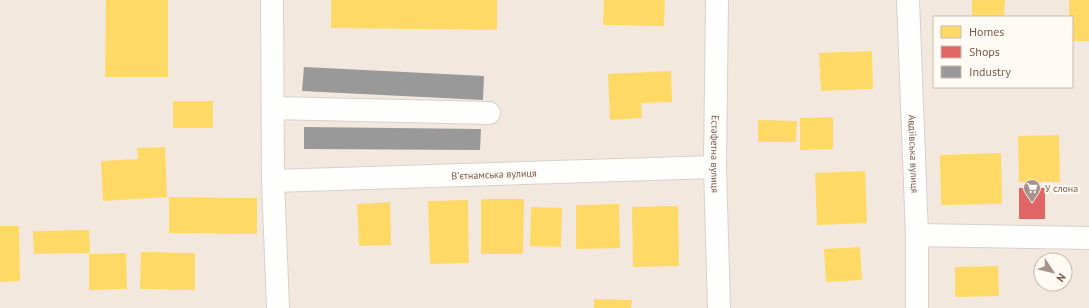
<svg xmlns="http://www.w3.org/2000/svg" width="1089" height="308" viewBox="0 0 1089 308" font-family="'PT Sans',sans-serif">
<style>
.residential{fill:#f2e8de;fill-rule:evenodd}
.homes{fill:#ffd966}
.shops{fill:#e06666}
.industry{fill:#999}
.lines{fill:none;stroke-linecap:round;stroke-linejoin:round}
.minor-casing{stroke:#d7d1cb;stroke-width:24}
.minor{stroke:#fefefd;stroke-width:22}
.labels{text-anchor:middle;stroke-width:4;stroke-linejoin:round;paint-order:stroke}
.street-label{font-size:10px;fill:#7a5c4d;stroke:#fffaf3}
.poi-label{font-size:10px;fill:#7a5c4d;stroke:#fffaf3;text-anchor:start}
</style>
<rect width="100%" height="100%" fill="#f9f5f0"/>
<path class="residential" d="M0,0H1089V308H0ZM934,17H1072V87H934ZM1041,260H1065V284H1041Z"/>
<path class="homes" d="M106,0H168V77H105Z
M331,0H497V30L331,28Z
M604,0H665L664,26L603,25Z
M972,0H1005L1004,17H972Z
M1069,0H1089V41H1072V17H1069Z
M872,51L873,89L821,91L819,53Z
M671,71L672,102L641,103L642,118L610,120L608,74Z
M173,101H213V128H173Z
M833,117V149L800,150V118Z
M758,120L797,121L796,142H758Z
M1059,135L1060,182H1019L1018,136Z
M165,147L167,197L103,201L101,161L138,159L137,148Z
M1001,153L1002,204L941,205L940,155Z
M865,171L867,223L817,225L815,173Z
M169,197L257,198V234L169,233Z
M481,199H524L523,254H481Z
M468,200L469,263L430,264L428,201Z
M390,202L391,245L359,246L357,204Z
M619,204L620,248L576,249V205Z
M678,206L679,266L633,267L632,207Z
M531,207L562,208L561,247L530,246Z
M0,226H19L20,281L0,282Z
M89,230L90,253L34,254L33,231Z
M860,247L862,280L826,282L824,249Z
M141,252L195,253V290L140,289Z
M126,253L127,289L89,290V254Z
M998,266L999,296L955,297V267Z
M594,299L632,300L631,308H594Z"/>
<path class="shops" d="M1019,188H1045V219H1019Z"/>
<path class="industry" d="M304,67L484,76L483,100L302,91Z
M304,127L481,129L480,150L304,149Z"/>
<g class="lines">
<defs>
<g id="minor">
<path d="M272,0L273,181L278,308"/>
<path id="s1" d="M717,0L715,167L719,308"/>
<path id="s2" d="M908,0L917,235V308"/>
<path d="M273,108L489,113"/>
<path d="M273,181L715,167"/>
<path d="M917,235L1089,238"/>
</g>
</defs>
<use href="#minor" class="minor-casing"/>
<use href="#minor" class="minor"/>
</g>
<defs>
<symbol id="supermarket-pin" viewBox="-11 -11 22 30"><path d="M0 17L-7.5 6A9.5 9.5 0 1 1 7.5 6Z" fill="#a69286" stroke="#fffaf3"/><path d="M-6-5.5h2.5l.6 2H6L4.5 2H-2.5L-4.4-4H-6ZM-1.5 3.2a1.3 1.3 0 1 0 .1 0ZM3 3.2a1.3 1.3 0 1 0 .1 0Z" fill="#fff"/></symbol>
</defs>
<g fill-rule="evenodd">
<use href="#supermarket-pin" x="1022" y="178" width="20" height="27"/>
</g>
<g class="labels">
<g class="street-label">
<text dy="4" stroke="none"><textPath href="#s1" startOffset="154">Естафетна вулиця</textPath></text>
<text dy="4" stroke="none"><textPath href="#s2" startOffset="154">Авдіївська вулиця</textPath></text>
<text transform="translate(494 174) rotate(-2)" y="4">Вʼєтнамська вулиця</text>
</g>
<g class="poi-label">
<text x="1045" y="192">У слона</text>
</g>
</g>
<rect x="933" y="16" width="140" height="72" fill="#fffaf3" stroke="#cabbb1"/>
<rect x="941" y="26" width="20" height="12" fill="#ffd966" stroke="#cabbb1"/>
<text x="969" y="36" font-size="12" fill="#7a5c4d">Homes</text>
<rect x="941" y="46" width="20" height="12" fill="#e06666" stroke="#cabbb1"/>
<text x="969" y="56" font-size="12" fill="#7a5c4d">Shops</text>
<rect x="941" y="66" width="20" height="12" fill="#999999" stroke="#cabbb1"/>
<text x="969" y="76" font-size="12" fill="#7a5c4d">Industry</text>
<g transform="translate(1053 272) rotate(125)"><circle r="19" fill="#fffaf3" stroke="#cabbb1"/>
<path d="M0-3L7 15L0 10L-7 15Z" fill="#a69286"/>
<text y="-6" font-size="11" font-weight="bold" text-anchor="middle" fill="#7a5c4d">N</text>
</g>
</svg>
